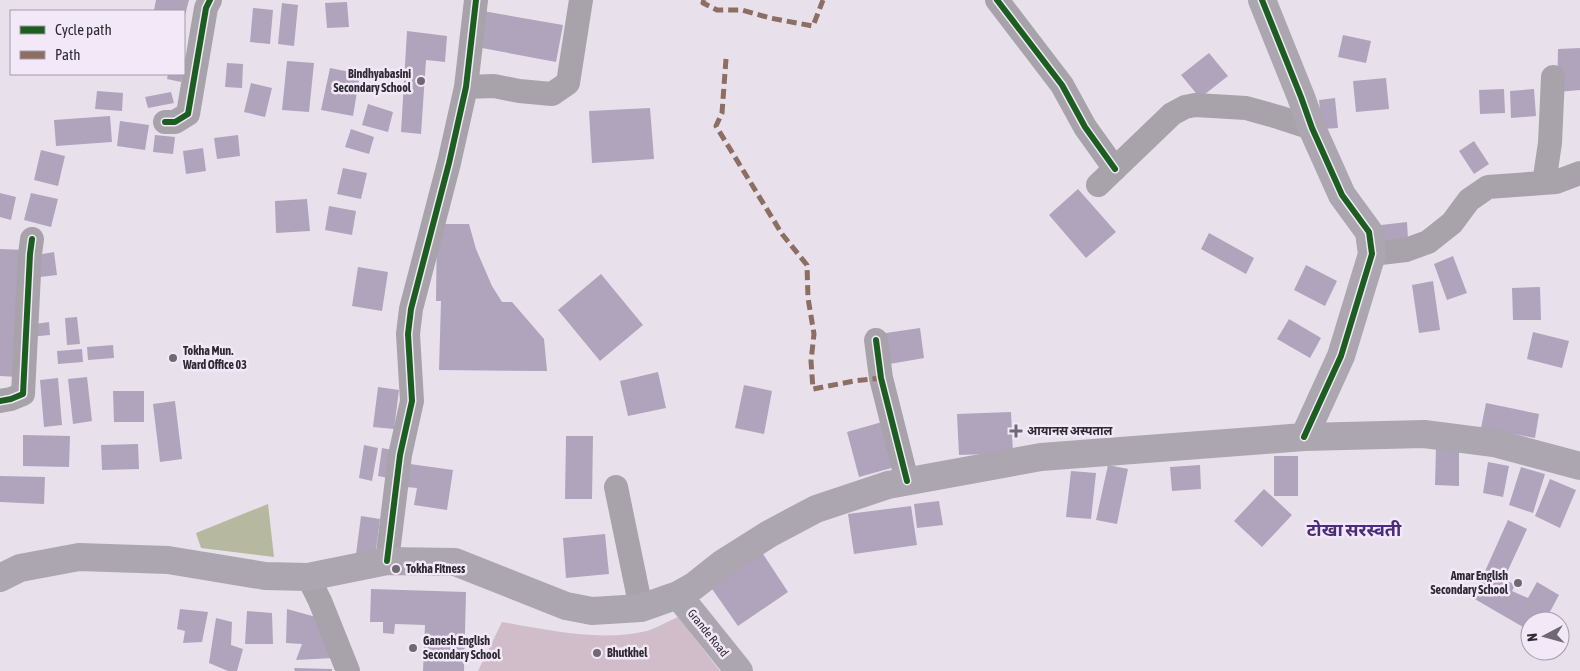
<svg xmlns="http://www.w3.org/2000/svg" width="1580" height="671" viewBox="0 0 1580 671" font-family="'Asap Condensed','Noto Sans Devanagari',sans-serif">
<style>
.green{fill:#d0bdc9}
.water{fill:#b6b99f}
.building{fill:#afa4bc}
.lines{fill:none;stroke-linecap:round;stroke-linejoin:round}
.street{stroke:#a8a3ab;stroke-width:24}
.secondary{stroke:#aca6b0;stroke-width:28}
.quiet{stroke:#8d6e63;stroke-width:5;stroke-dasharray:10 5;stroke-linecap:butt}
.cycleway-casing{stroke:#f2e8f7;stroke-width:9}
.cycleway{stroke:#1b5e20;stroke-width:6}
.poi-dot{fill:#6f6974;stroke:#f2e8f7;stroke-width:2}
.labels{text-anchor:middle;stroke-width:5;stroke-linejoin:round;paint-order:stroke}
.poi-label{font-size:12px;font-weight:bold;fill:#2e2934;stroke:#f2e8f7;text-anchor:start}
.street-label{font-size:12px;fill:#2e2934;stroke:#f2e8f7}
.district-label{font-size:18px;font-weight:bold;fill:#4a2c78;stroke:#f2e8f7}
</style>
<rect width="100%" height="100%" fill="#e8e1eb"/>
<path class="green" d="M678,617L720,671H478L502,622C549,630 599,642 647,631C657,628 668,621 678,617Z"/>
<path class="water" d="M268,504L274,557L201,548L196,533Z"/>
<path class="building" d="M156,0H189L184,19V11H160L154,10Z
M347,2L349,27L327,28L325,3Z
M282,3L298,5L294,46L278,44Z
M253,8L273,10L270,44L250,42Z
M483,11L563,25L556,62L477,47Z
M407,31L447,36L445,62L426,60L421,134L401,132Z
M1343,35L1371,41L1366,63L1338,57Z
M1580,48V90L1557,92L1558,49Z
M1209,53L1228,76L1200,98L1181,75Z
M287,61L314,63L309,112L282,110Z
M227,63L243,64L242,88L225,87Z
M330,68L360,74L353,116L321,110Z
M168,74H183L181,82L167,79Z
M1386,78L1389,109L1356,112L1353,81Z
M251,83L272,88L265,117L244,112Z
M1504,89L1505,113L1480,114L1479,90Z
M1534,89L1536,116L1511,118L1510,91Z
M97,91L123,93L122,111L95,109Z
M171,92L174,103L148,108L145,97Z
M1335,98L1338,128L1322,129L1319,100Z
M368,104L393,112L388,132L362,125Z
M650,108L654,159L592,163L589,111Z
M110,116L112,142L56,146L54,120Z
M120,121L149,125L145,150L117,146Z
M351,129L374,137L369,154L345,147Z
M155,135L175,137L173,154L153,152Z
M238,135L240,156L217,159L214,138Z
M1474,141L1489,164L1474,174L1459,151Z
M203,148L206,171L186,174L183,151Z
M41,150L65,156L58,186L34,180Z
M343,168L367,173L361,199L337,194Z
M1078,189L1116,232L1086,258L1049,215Z
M0,193L16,197L11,220L0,217Z
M31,193L58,199L51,227L24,220Z
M307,199L310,231L276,233L275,201Z
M329,206L356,211L352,235L325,230Z
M1407,222L1408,239L1382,242L1381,225Z
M437,224H469L476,249L492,286L502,302H512L544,339L547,371L439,370L441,301H436Z
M1209,233L1254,258L1246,274L1201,249Z
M0,249L24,250L19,377L0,376Z
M54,252L57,275L40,277L37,255Z
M1453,256L1467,293L1447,300L1434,264Z
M1306,265L1337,281L1325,306L1294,290Z
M358,267L388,272L382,311L352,306Z
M601,274L643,325L600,361L558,310Z
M1433,281L1440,330L1419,333L1412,285Z
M1540,287L1541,320H1513L1512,288Z
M77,317L80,344L67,345L65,318Z
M1289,319L1321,338L1310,358L1277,339Z
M49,322L50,335L29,337L28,325Z
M920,328L924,358L884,365L879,334Z
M1533,332L1569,341L1562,368L1527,359Z
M113,345L114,358L88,360L87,347Z
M82,349L83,362L58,364L57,351Z
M658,372L666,408L628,416L620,381Z
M87,377L92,421L73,424L68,379Z
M58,378L62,425L44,427L40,380Z
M744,385L772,391L764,434L735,428Z
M378,387L399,390L394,429L373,427Z
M113,391H144V422H114Z
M175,401L182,459L160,462L153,404Z
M1486,403L1539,414L1535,438L1481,428Z
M1011,412L1013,453L959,455L957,414Z
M882,422L895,467L859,477L847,432Z
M23,435L70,436L69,467L23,466Z
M566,436H593L592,499H565Z
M138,444L139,469L102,470L101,445Z
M364,445L378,448L372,481L359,478Z
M1436,447L1459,448V486L1435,485Z
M382,448L392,450L388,478L378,476Z
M1274,456H1298V496H1274Z
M1488,462L1509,466L1503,497L1483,493Z
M410,464L453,470L447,510L414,505L417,488L406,487Z
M1108,465L1128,469L1117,524L1096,520Z
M1200,465L1201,489L1172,491L1170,467Z
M1521,467L1545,474L1533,513L1509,505Z
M1071,471L1096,473L1091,519L1066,517Z
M0,476L45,477L44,504L0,502Z
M1550,479L1576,490L1560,528L1535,516Z
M1264,489L1292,515L1262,547L1234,521Z
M939,501L943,525L917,528L914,504Z
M911,506L917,545L854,554L848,514Z
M361,516L380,519L375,557L356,554Z
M1508,520L1527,529L1504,579L1515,585L1512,591L1528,598L1537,582L1559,595L1545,621H1530V631L1473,598Z
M605,534L609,574L566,578L563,538Z
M761,551L788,592L738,626L710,586Z
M371,589L466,592L464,671H423L425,625L395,624L394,634L383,633V622H370Z
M180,609L208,612L202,642L183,643L185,631L177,629Z
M287,609L316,617L333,658L296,660L302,644L286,643Z
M247,611L272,613L273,644H245Z
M216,618L232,622L231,645L243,649L237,671H228L209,663Z
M294,668L332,669V671H295Z"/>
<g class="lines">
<path class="street" d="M997,0L1062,85L1085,127L1115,169
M466,87L494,86L519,91L552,94L568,83L581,0
M165,122H175L188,114L206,8L210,0
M1544,183L1550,143L1553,77
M1098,185L1172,114L1185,107L1195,105L1246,108L1278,117L1312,128
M1372,254L1406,250L1428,242L1452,223L1469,200L1488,187L1556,182L1580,173
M876,340L881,378L907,481
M0,401L11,399L23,394L30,254L32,239
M616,487L641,608
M387,561L400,455L412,401L408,334L411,309L449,163L466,87L476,0
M308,577L320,601L348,671"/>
<path class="secondary" d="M1262,0L1301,97L1312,128L1342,195L1369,232L1372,254L1341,356L1304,437
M0,578L20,568L79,557L168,560L265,576L308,577L387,561L455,562L566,606L592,611L641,608L678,595L694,586L723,563L769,534L816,509L888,485L1041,457L1304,437L1424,434L1494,443L1580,466
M678,595L739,671"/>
<path class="quiet" d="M704,0L703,3L717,10H742L770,18L813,26L823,0
M726,59L722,113L716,126L782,234L807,265L808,298L814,334L811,361L813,389L854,381L881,378"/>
<defs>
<path id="cycleway" d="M997,0L1062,85L1085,127L1115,169
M1262,0L1301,97L1312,128L1342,195L1369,232L1372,254L1341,356L1304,437
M165,122H175L188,114L206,8L210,0
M876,340L881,378L907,481
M0,401L11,399L23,394L30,254L32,239
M387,561L400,455L412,401L408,334L411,309L449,163L466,87L476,0"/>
</defs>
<use href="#cycleway" class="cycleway-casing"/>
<use href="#cycleway" class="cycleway"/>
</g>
<g class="poi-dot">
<circle cx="421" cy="81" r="5"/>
<circle cx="173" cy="358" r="5"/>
<path d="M1013.5 423.5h5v5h5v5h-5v5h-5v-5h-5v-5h5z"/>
<circle cx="396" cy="569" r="5"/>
<circle cx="1518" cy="583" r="5"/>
<circle cx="413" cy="648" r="5"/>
<circle cx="597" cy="653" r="5"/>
</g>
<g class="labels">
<g class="poi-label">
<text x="411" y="78" text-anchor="end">Bindhyabasini<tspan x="411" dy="14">Secondary School</tspan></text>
<text x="183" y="355">Tokha Mun.<tspan x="183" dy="14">Ward Office 03</tspan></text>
<text x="1027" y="435">आयानस अस्पताल</text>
<text x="406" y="573">Tokha Fitness</text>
<text x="1508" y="580" text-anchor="end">Amar English<tspan x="1508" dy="14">Secondary School</tspan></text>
<text x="423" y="645">Ganesh English<tspan x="423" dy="14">Secondary School</tspan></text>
<text x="607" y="657">Bhutkhel</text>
</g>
<g class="street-label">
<text transform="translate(708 633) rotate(51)" y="4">Grande Road</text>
</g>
<g class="district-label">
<text x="1354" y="536">टोखा सरस्वती</text>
</g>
</g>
<rect x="10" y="10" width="175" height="65" fill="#f2e8f7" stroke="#a49ca9"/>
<rect x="20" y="26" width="25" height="8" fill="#1b5e20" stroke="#a49ca9"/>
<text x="55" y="35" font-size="15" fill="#2e2934">Cycle path</text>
<rect x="20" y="51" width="25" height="8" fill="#8d6e63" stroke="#a49ca9"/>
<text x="55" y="60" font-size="15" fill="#2e2934">Path</text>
<g transform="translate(1545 636) rotate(264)"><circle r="24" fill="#f2e8f7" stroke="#a49ca9"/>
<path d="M0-4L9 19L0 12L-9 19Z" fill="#6f6974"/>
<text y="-8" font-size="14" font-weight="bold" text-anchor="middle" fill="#2e2934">N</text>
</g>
</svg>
